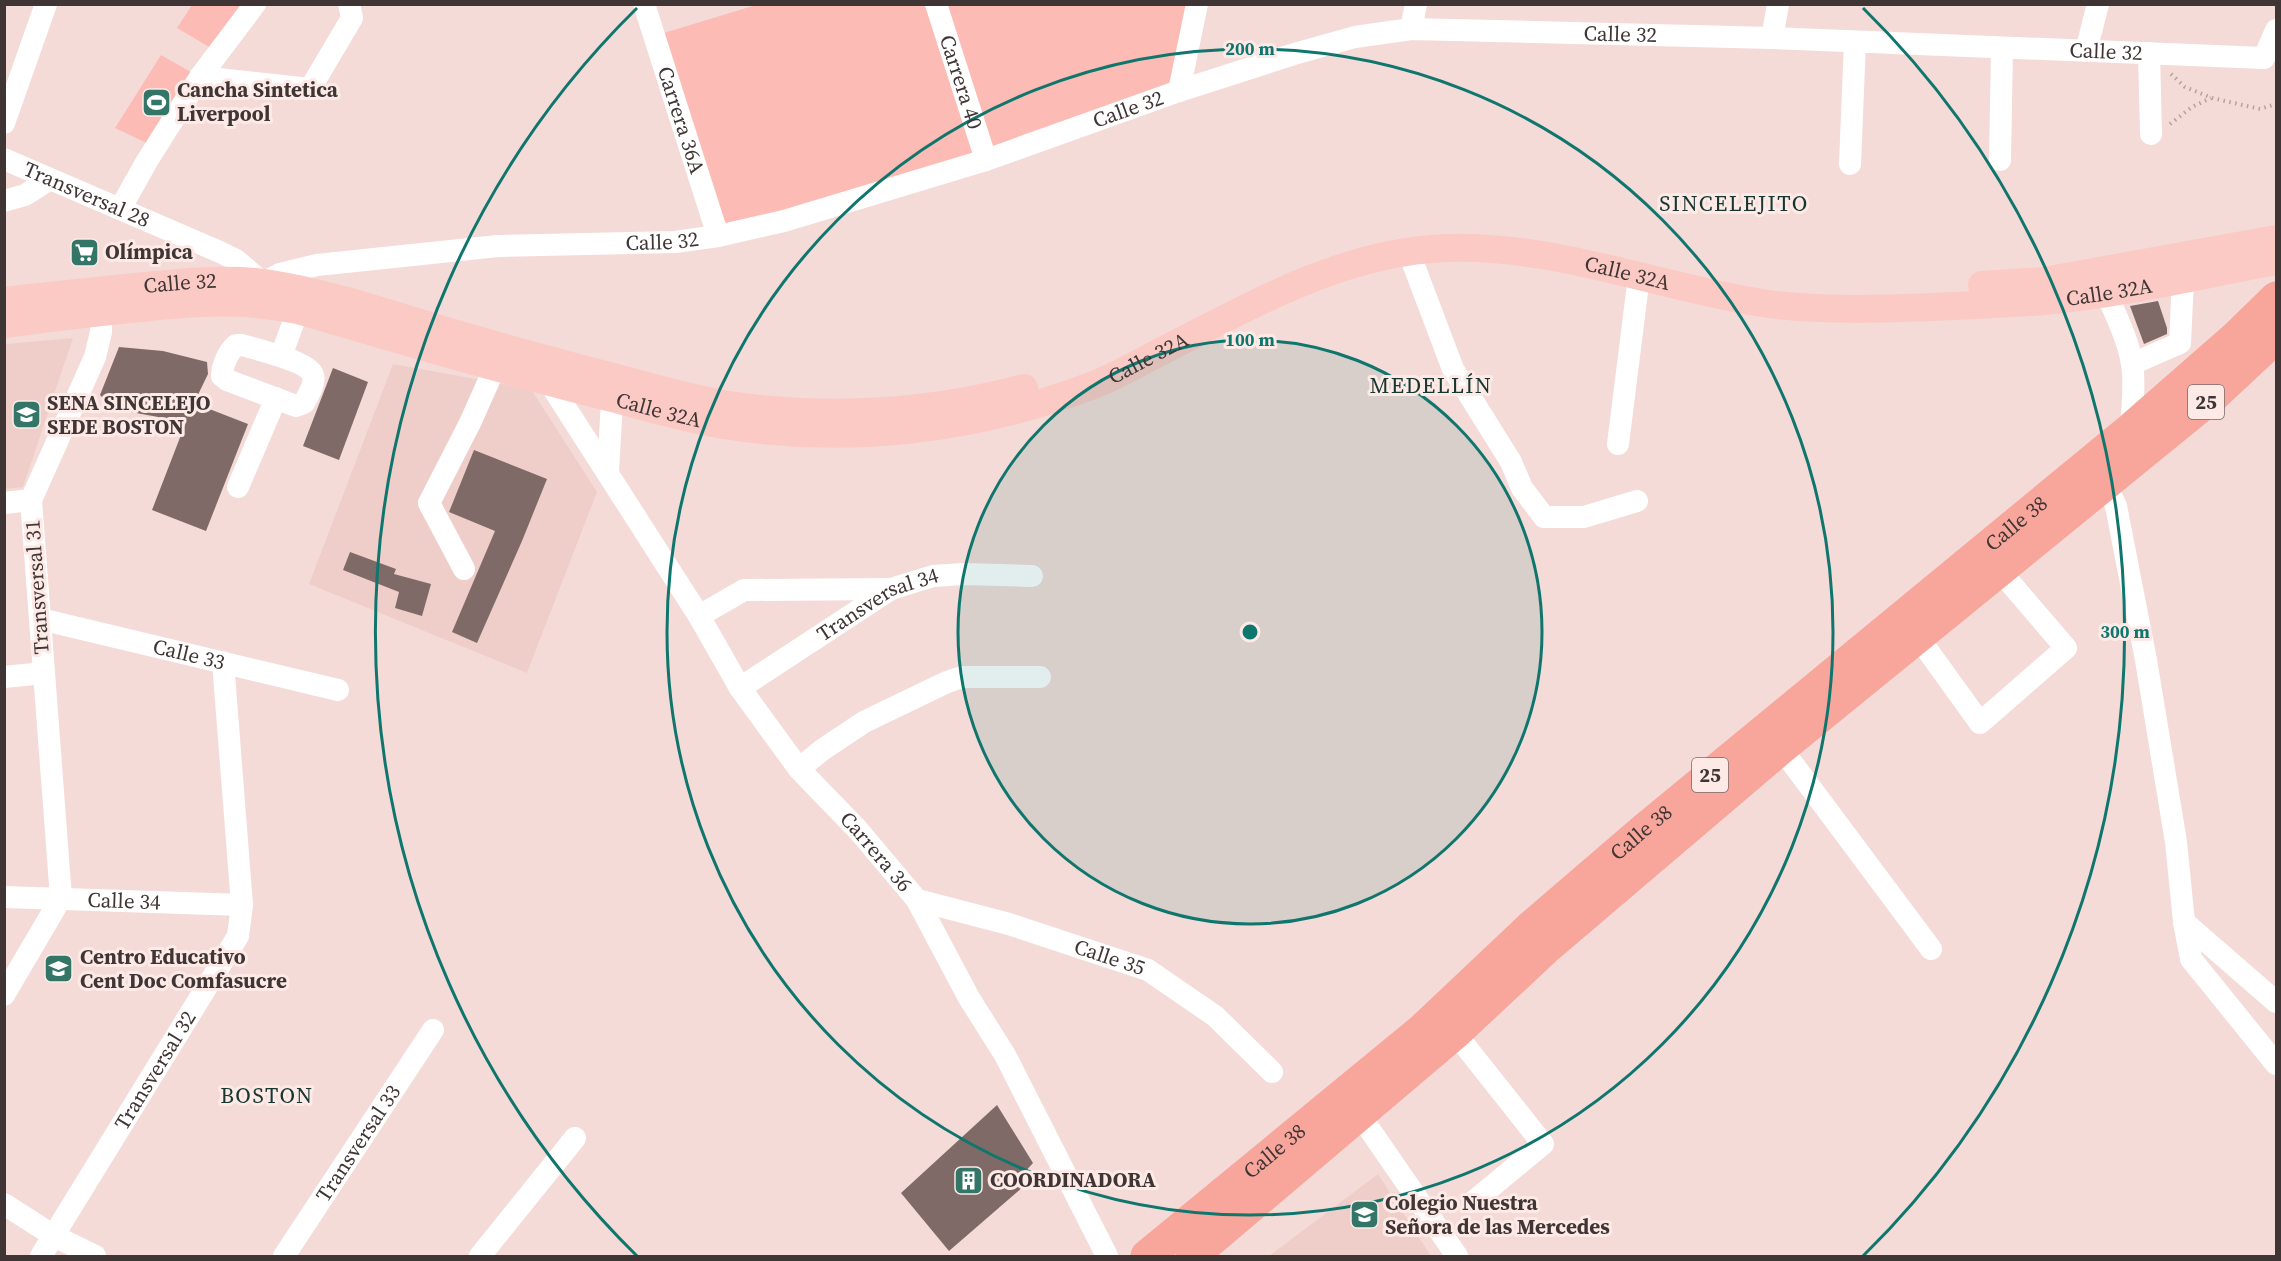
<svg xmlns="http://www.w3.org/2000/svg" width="2281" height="1261" viewBox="0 0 2281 1261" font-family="'Source Serif 4',serif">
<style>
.built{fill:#efceca}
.green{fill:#fcbcb5}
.building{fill:#7f6a67}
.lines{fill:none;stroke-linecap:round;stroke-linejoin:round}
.path{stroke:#b5a19f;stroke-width:4;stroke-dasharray:1.5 4.5;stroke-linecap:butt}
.minor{stroke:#fff;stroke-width:22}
.major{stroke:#fbcac4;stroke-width:28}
.highway{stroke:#f8a69c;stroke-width:33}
.ring{fill:none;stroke:#0f766e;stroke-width:3}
.labels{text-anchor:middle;stroke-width:6;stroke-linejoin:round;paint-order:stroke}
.shield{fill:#fdeae7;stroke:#786b6a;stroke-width:1.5}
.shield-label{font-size:20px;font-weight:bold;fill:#3f3534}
.street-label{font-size:21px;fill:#3f3534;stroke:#fdeae7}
.poi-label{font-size:21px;font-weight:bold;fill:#3f3534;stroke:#fdeae7;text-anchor:start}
.neighbourhood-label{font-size:22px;letter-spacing:1.5px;fill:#16362f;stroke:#fdeae7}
.centre{fill:#0f766e;stroke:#fdeae7;stroke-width:3}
.ring-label{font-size:18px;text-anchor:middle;font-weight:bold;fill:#0f766e;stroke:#fdeae7;stroke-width:6;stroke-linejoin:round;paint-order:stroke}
</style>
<rect width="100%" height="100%" fill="#f4dbd8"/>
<path class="built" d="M73,338L23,487L5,489V344Z
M393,364L531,389L597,492L527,673L309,584Z
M1378,1174L1431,1256H1269Z"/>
<path class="green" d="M192,5H248L216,51L177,28Z
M756,5H1197L1179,91L718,236L654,36Z
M161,55L198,76L153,146L115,128Z"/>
<path class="building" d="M2158,301L2167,328V334L2144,344L2130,306Z
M119,347L163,351L207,362L208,374L194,403L248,424L206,531L152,510L186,422L114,409L100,395Z
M333,368L368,382L339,460L303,446Z
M474,450L547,479L522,541L477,643L452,632L495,531L449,512Z
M350,552L396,569L394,574L431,584L422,616L395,608L399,592L343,570Z
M997,1105L1033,1163L1023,1174L1024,1186L949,1251L901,1193Z"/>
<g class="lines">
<path class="path" d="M2171,74L2185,87L2212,98L2260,109L2276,104
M2170,124L2192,107L2211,98"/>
<g class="minor">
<path id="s1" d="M644,4L718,236"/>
<path id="s2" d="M936,4L986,160"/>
<path d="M1411,29L1416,4"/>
<path d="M1772,38L1778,4"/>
<path d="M2086,51L2098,4"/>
<path d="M2149,53L2151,134"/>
<path d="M200,77L310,89L352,18L349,4"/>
<path d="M1179,91L1197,4"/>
<path d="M4,123L46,4"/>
<path id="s3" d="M4,159L220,252L236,260L263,283L280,274L317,265L498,246L675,242L718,236L784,221L986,160L1179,91L1294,54L1355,37L1411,29L1772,38L2264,58L2276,30"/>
<path d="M2000,160L2002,48"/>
<path d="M1850,164L1855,42"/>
<path d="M4,201L25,195L50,179"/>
<path d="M120,209L147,161L200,77L255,4"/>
<path d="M1408,250L1453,369L1511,462L1522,488L1544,517H1584L1637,501"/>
<path d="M2106,292C2116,316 2128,339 2132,364C2136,388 2131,412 2131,436"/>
<path d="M236,345H242C256,349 305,361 312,373C317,381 308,396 304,403L296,406L227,380L222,376C222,366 228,352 236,345Z"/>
<path d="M281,356L298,310"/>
<path d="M2132,364L2180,343L2183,279"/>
<path id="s4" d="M549,382L699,616L740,688L799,769L858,830L917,900L969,998L1005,1055L1107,1256"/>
<path d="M1618,444L1639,276"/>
<path d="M608,472L613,383"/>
<path d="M2106,484L2116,506L2146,660L2176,842L2184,922L2191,959L2276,1064"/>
<path d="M238,487L276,398"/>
<path d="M4,503L31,500"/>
<path d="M464,569L429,503L470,423L495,367"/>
<path d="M699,616L744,590L891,589"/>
<path id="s5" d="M40,619L338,690"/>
<path d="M1918,637L1980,723L2066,648L2000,571"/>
<path d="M4,677L44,673"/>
<path id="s6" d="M740,688L891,589L933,576L964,574L1032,576"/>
<path d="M1781,748L1931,949"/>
<path d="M799,769L822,750L864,722L947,682L962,677H1040"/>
<path id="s7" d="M4,897L242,905"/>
<path id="s8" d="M917,900L1009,924L1148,970L1215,1016L1272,1072"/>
<path d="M2184,922L2276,1002"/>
<path d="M4,995L61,898L31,500L95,357L101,332V296"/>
<path d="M1455,1033L1543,1144L1473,1202"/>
<path d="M1359,1114L1457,1256"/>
<path d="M4,1204L54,1236L95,1256"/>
<path id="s9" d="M41,1256L238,936L242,905L223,662"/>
<path id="s10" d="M284,1256L433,1030"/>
<path d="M480,1256L575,1138"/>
</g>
<g class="major">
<path d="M1982,285L2044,281L2276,239"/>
<path id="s11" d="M4,301C55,295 105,290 155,285C191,282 228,278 265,283C326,292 387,313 446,331C503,348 560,363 617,378C654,388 691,399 729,405C826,419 929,414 1024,388"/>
<path id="s12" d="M4,324C50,318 96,312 142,308C197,302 243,299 298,310C393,338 488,366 584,391C630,402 676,417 723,425C848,445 978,430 1096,384C1118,375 1139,363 1160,352C1251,306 1341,252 1446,248C1556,244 1661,288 1768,304C1822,311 1878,309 1932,307C1969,305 2007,304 2044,301C2122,294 2200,275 2276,261"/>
</g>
<g class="highway">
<path id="s13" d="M1147,1256L1422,1030L1531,927L1645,829L2131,429L2235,338L2276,298"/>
<path d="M1192,1256L1455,1033L1546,948L1781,748L2213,396L2276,337"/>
</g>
</g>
<circle cx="1250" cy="632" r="292" fill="#0f766e" fill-opacity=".12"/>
<g class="ring">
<circle cx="1250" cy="632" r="292"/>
<circle cx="1250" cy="632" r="583"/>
<path d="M637 1256A875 875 0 0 1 637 8M1863 8A875 875 0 0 1 1863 1256"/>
</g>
<defs>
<symbol id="stadium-square" viewBox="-11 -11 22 22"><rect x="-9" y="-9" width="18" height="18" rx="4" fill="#337566" stroke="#fdeae7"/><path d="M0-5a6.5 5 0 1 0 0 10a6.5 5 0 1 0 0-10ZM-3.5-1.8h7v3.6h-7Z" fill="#fff"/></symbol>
<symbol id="supermarket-square" viewBox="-11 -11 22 22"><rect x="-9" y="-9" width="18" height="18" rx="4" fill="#337566" stroke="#fdeae7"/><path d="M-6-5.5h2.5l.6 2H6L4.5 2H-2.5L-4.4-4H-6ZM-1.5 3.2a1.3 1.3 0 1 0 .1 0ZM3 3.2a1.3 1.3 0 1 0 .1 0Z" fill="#fff"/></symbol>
<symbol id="university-square" viewBox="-11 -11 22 22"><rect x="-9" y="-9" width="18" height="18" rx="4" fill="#337566" stroke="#fdeae7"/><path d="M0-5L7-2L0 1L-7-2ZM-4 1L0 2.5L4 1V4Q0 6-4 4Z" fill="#fff"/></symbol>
<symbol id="school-square" viewBox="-11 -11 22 22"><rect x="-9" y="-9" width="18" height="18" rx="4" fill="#337566" stroke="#fdeae7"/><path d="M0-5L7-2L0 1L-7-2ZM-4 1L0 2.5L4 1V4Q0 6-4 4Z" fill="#fff"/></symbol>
<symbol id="building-square" viewBox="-11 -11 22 22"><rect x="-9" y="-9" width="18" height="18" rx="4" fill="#337566" stroke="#fdeae7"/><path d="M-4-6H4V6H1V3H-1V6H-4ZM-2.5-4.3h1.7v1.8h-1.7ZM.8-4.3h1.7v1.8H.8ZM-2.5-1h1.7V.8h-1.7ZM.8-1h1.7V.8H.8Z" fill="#fff"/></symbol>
</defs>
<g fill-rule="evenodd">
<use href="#stadium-square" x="140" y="86" width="33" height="33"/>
<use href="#supermarket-square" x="68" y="236" width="33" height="33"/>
<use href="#university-square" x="10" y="398" width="33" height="33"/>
<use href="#school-square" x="42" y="952" width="33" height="33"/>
<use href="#building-square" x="952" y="1164" width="33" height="33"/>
<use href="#school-square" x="1348" y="1198" width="33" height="33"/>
</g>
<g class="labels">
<g class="shield">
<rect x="2188" y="385" width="36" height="34" rx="4.5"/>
<rect x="1692" y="758" width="36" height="34" rx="4.5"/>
</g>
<g class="shield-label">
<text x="2206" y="409">25</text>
<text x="1710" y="782">25</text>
</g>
<g class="street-label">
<text dy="7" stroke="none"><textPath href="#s3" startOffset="1682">Calle 32</textPath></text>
<text dy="7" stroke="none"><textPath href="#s3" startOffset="2168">Calle 32</textPath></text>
<text dy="7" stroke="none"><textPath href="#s2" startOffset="82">Carrera 40</textPath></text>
<text dy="7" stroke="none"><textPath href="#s3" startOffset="1178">Calle 32</textPath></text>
<text dy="7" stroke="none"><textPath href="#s1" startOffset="122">Carrera 36A</textPath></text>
<text dy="7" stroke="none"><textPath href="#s3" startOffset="90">Transversal 28</textPath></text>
<text dy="7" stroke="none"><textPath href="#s3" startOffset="692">Calle 32</textPath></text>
<text dy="7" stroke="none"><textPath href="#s12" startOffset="1678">Calle 32A</textPath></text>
<text dy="7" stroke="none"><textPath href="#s11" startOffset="177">Calle 32</textPath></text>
<text dy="7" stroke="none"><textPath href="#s12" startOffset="2164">Calle 32A</textPath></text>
<text dy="7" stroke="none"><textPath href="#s12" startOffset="1174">Calle 32A</textPath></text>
<text dy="7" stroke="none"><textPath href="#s12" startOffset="670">Calle 32A</textPath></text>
<text dy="7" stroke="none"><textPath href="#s13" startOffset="1137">Calle 38</textPath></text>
<text transform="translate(37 587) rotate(-94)" y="7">Transversal 31</text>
<text dy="7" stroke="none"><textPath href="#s6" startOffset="162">Transversal 34</textPath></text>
<text dy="7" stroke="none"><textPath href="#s5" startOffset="153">Calle 33</textPath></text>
<text dy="7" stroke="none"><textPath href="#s13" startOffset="651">Calle 38</textPath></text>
<text dy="7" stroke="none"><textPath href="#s4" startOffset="574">Carrera 36</textPath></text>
<text dy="7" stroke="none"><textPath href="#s7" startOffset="120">Calle 34</textPath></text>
<text dy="7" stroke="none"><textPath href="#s8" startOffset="201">Calle 35</textPath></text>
<text dy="7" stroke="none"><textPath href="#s9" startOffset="218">Transversal 32</textPath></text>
<text dy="7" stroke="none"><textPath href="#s10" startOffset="135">Transversal 33</textPath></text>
<text dy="7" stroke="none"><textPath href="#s13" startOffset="165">Calle 38</textPath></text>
</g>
<g class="poi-label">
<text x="177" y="97">Cancha Sintetica<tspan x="177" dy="24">Liverpool</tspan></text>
<text x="105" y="259">Olímpica</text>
<text x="47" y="410">SENA SINCELEJO<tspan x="47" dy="24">SEDE BOSTON</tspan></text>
<text x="80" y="964">Centro Educativo<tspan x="80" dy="24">Cent Doc Comfasucre</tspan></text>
<text x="990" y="1187">COORDINADORA</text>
<text x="1385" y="1210">Colegio Nuestra<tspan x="1385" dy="24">Señora de las Mercedes</tspan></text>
</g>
<g class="neighbourhood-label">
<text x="1734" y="211">SINCELEJITO</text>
<text x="1431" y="393">MEDELLÍN</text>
<text x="267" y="1103">BOSTON</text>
</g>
</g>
<circle cx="1250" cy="632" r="9" class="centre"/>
<g class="ring-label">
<text x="1250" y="55">200 m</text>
<text x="1250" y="346">100 m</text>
<text x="2125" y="638">300 m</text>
</g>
<rect width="2281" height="1261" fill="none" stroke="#3f3534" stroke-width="12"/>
</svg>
